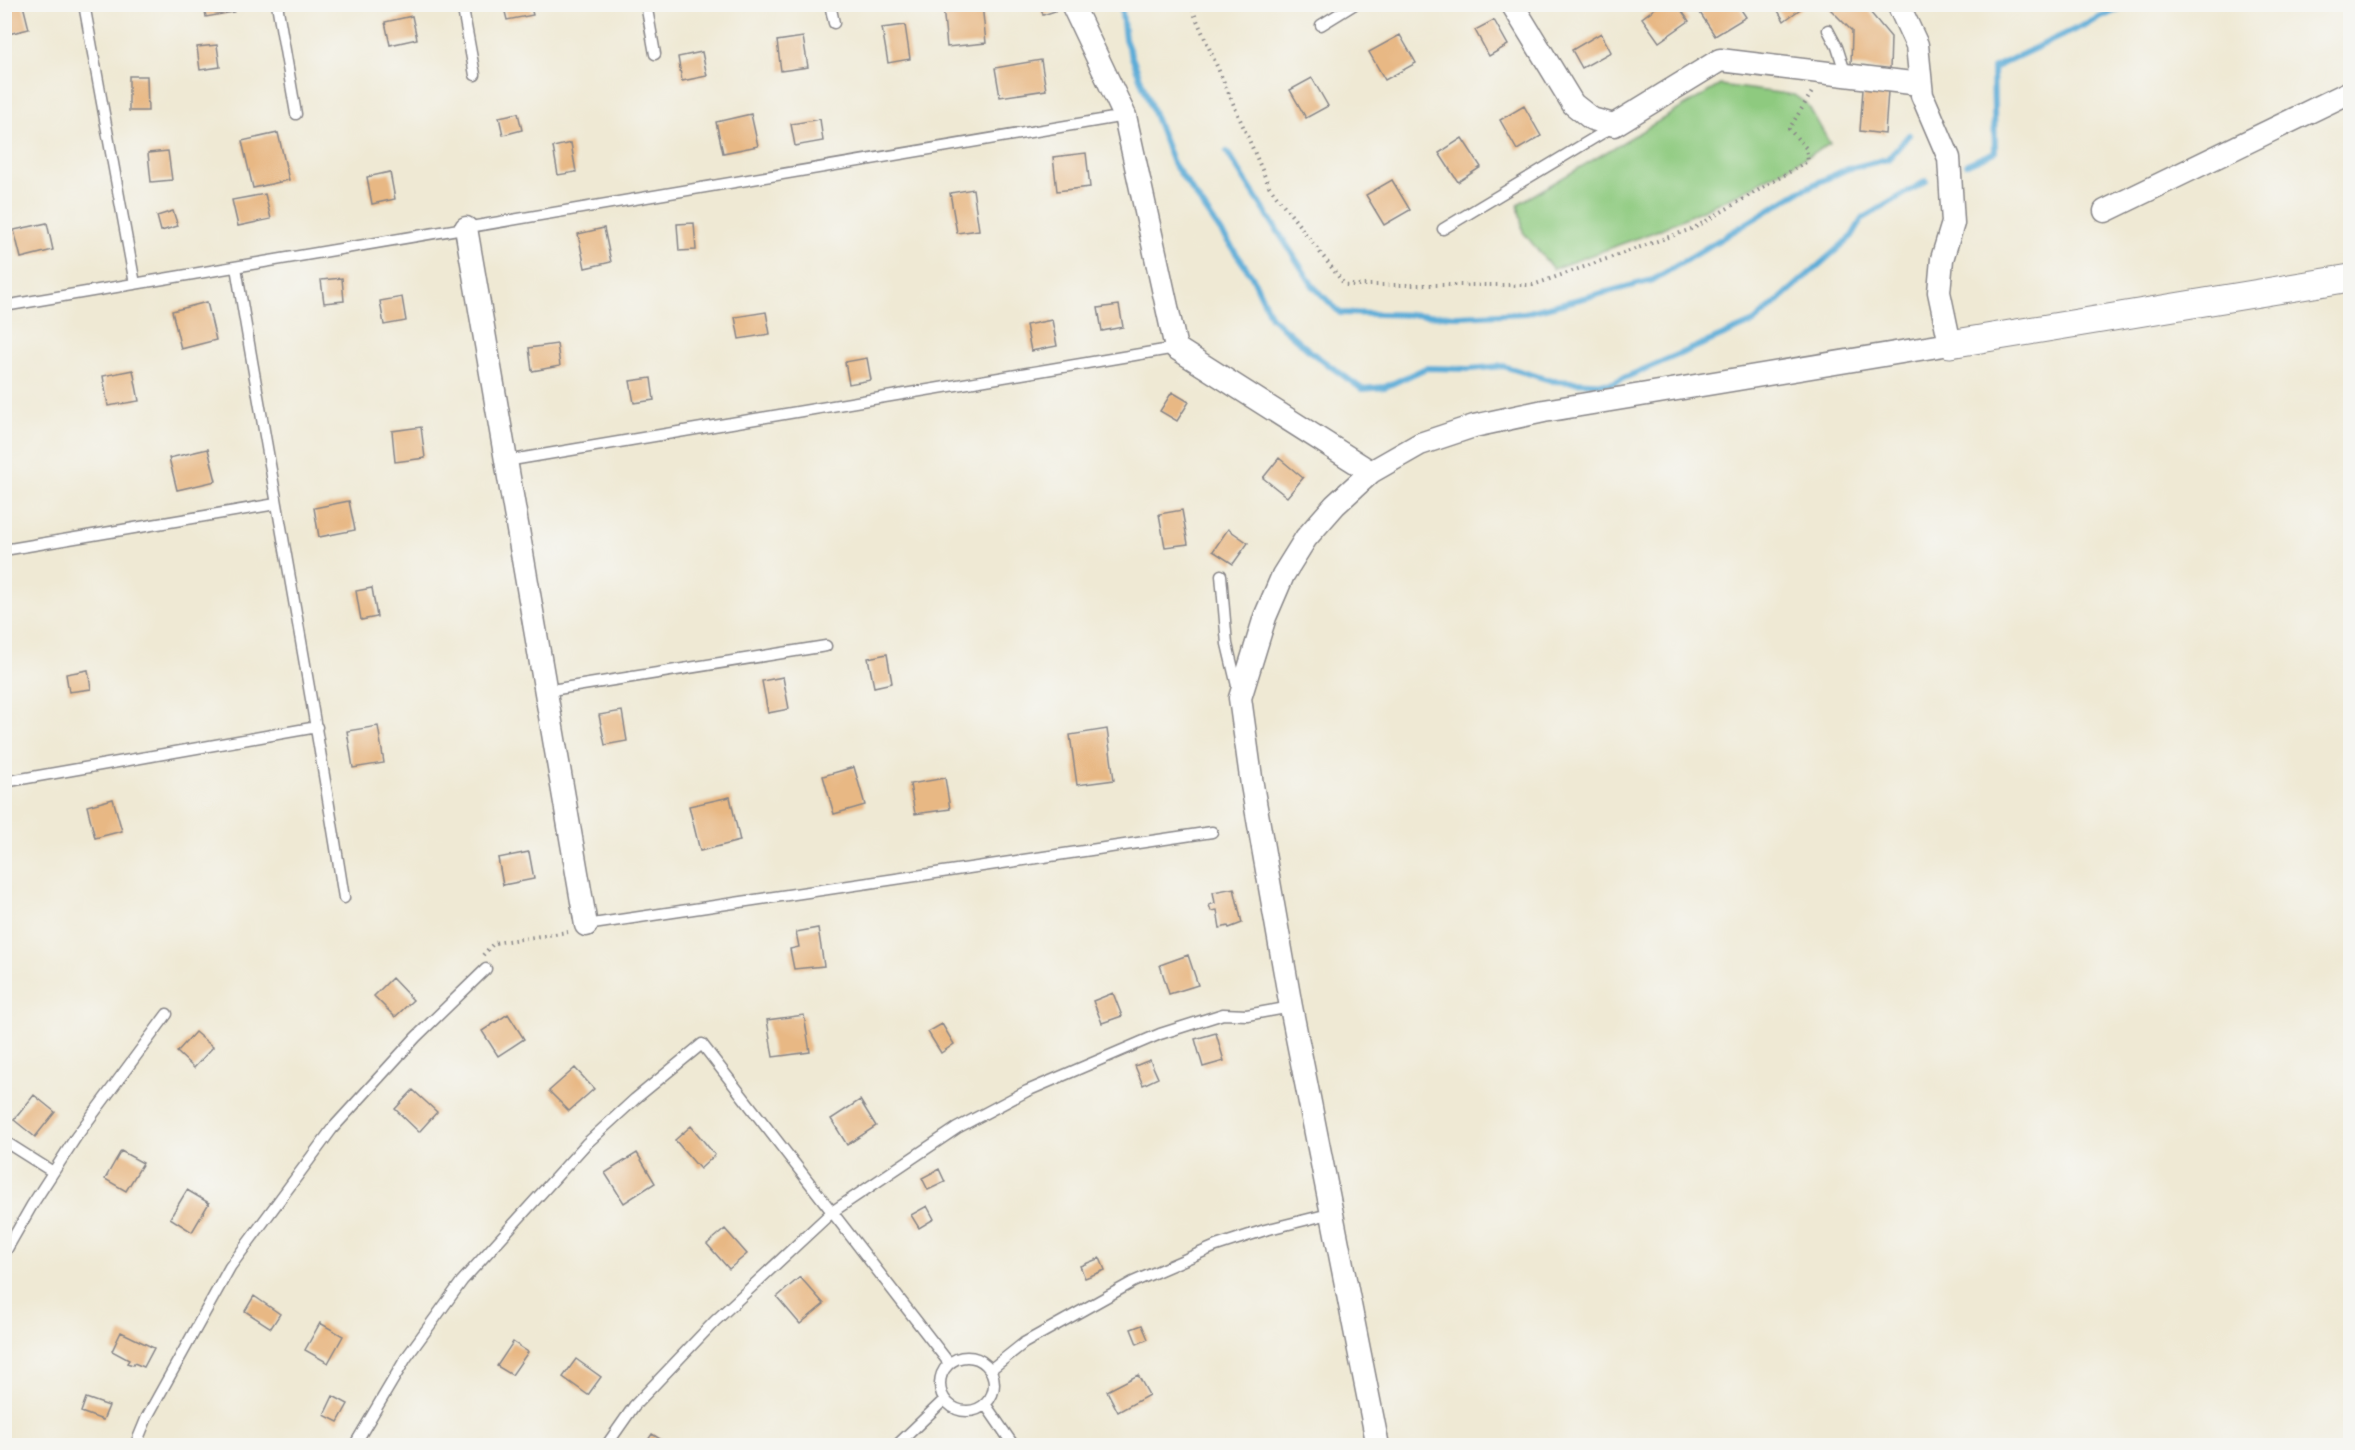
<svg xmlns="http://www.w3.org/2000/svg" width="2355" height="1450" viewBox="0 0 2355 1450" font-family="Alegreya,serif">
<style>
.green{fill:#8eca7f;stroke:#58765d;stroke-width:1.5}
.lines{fill:none;stroke-linecap:round;stroke-linejoin:round}
.stream{stroke:#5cacd7;stroke-width:6}
.building{fill:#e8b884}
.service-casing{stroke:#888688;stroke-width:13}
.minor-casing{stroke:#888688;stroke-width:25}
.tertiary-casing{stroke:#888688;stroke-width:29}
.path{stroke:#888688;stroke-width:4;stroke-dasharray:1.5 4.5;stroke-linecap:butt}
.service{stroke:#fff;stroke-width:10}
.minor{stroke:#fff;stroke-width:22}
.tertiary{stroke:#fff;stroke-width:27}
</style>
<rect width="100%" height="100%" fill="#f6f6f2"/>
<filter id="ink" filterUnits="userSpaceOnUse"><feTurbulence type="fractalNoise" baseFrequency=".0167" numOctaves="2"/><feDisplacementMap in="SourceGraphic" scale="12" xChannelSelector="R" yChannelSelector="G"/><feConvolveMatrix kernelMatrix="1 2 1 2 8 2 1 2 1" color-interpolation-filters="sRGB"/></filter>
<filter id="wash" filterUnits="userSpaceOnUse"><feTurbulence type="fractalNoise" baseFrequency=".008" numOctaves="4" result="noise"/><feDisplacementMap in="SourceGraphic" scale="24" xChannelSelector="R" yChannelSelector="G"/><feGaussianBlur stdDeviation="1.35" result="paint"/><feColorMatrix in="noise" values="0 0 0 0 0 0 0 0 0 0 0 0 0 0 0 0 0 1.4 0 .05"/><feComposite in="paint" operator="in"/></filter>
<g filter="url(#wash)">
<rect width="100%" height="100%" fill="#efe9d4"/>
<path class="green" d="M1720,85L1794,95L1808,105L1830,144L1742,192L1654,232L1553,269L1523,232L1518,204Z"/>
<g class="lines">
<path class="stream" d="M1121,4L1125,39L1173,163L1252,276L1271,317L1312,353L1362,389L1385,387L1426,368L1470,369L1503,366L1553,381L1610,384L1754,322L1852,236L1862,219L1926,181
M1227,152L1313,286L1340,313L1458,316L1525,313L1653,280L1800,191L1847,169L1888,159L1909,135
M1967,164L1995,152L1993,68L2129,4"/>
</g>
<g id="blocks">
<path class="building" d="M204,4H233L234,12L206,17Z
M503,4H530L533,15L507,20Z
M971,4H982L986,43L947,47L943,7Z
M1040,4H1053L1055,11L1043,15Z
M1661,4H1677L1689,21L1659,42L1642,18Z
M1774,4H1807L1784,21Z
M1825,4H1863L1870,12L1891,37L1890,70L1851,66L1852,31Z
M23,5L29,29L4,35V9Z
M1695,5H1738L1746,17L1715,36Z
M412,16L417,39L390,45L385,22Z
M1494,20L1508,45L1489,56L1475,30Z
M905,25L910,59L888,63L882,28Z
M1601,33L1611,52L1582,68L1572,50Z
M1400,35L1416,63L1385,80L1369,52Z
M803,37L808,67L781,71L777,41Z
M217,45L220,67L200,70L197,47Z
M702,52L707,76L682,81L678,57Z
M1041,60L1046,90L1000,97L995,68Z
M129,76H147L148,111H129Z
M1312,78L1328,106L1306,118L1290,90Z
M1863,89L1888,91L1885,134L1860,131Z
M1524,106L1541,136L1517,150L1500,120Z
M518,113L522,130L503,135L499,117Z
M751,114L758,146L723,153L716,122Z
M820,119L823,141L795,146L791,124Z
M278,133L289,180L253,188L242,141Z
M1462,138L1481,167L1458,182L1439,153Z
M571,143L576,172L558,175L553,147Z
M168,151L172,180L151,182L148,153Z
M1086,153L1090,187L1057,191L1053,157Z
M390,172L395,199L372,204L367,177Z
M1392,180L1410,210L1384,225L1366,195Z
M973,189L979,230L957,233L950,193Z
M265,194L271,219L238,226L232,200Z
M173,211L178,226L161,231L157,216Z
M47,223L53,250L21,258L14,230Z
M694,223L696,250L679,251L677,224Z
M604,228L611,262L585,268L578,234Z
M342,278L344,301L324,303L321,280Z
M402,297L406,321L384,325L380,301Z
M207,302L216,340L181,349L172,311Z
M1119,305L1123,327L1102,331L1098,308Z
M766,312L770,334L739,339L735,317Z
M1052,320L1057,346L1031,351L1026,325Z
M557,344L560,366L532,371L529,348Z
M867,358L871,380L849,384L845,362Z
M133,370L139,401L108,406L103,376Z
M651,378L654,400L634,403L630,381Z
M1172,392L1189,402L1177,421L1160,411Z
M421,427L425,458L395,462L392,431Z
M208,449L216,481L177,490L169,458Z
M1279,458L1303,478L1287,497L1263,478Z
M349,501L355,530L319,537L314,508Z
M1182,510L1188,544L1165,547L1159,514Z
M1228,529L1248,543L1233,564L1213,551Z
M372,588L377,617L361,620L356,591Z
M887,654L892,683L874,687L868,658Z
M88,670L91,689L69,692L66,674Z
M783,677L789,709L768,713L762,681Z
M622,711L627,741L605,745L599,715Z
M378,726L384,763L353,768L347,731Z
M1107,729L1114,780L1077,785L1070,735Z
M854,767L865,805L834,814L823,776Z
M945,778L950,809L915,814L910,784Z
M730,797L740,841L700,851L689,806Z
M113,799L122,831L95,838L87,806Z
M529,852L534,879L503,885L498,858Z
M1234,888L1242,923L1229,928L1228,926L1220,928L1217,910L1211,911L1209,905L1215,903L1213,892Z
M818,928L824,966L794,969L790,949L799,947L796,932Z
M1188,955L1198,985L1169,994L1160,965Z
M392,978L413,1000L395,1017L374,996Z
M1113,993L1122,1016L1102,1023L1093,1001Z
M508,1014L524,1039L498,1056L482,1031Z
M804,1015L810,1052L773,1057L767,1020Z
M942,1024L954,1044L941,1053L928,1032Z
M195,1032L213,1047L194,1068L177,1052Z
M1216,1033L1224,1061L1203,1067L1195,1039Z
M1150,1060L1158,1078L1143,1085L1135,1066Z
M575,1068L594,1089L569,1111L549,1091Z
M413,1090L437,1112L419,1132L395,1109Z
M34,1095L55,1112L35,1137L14,1120Z
M860,1100L876,1126L847,1145L831,1119Z
M691,1126L715,1155L700,1169L675,1140Z
M121,1151L143,1163L126,1191L105,1179Z
M637,1153L655,1183L624,1203L605,1173Z
M939,1169L945,1182L928,1190L922,1178Z
M187,1190L209,1203L192,1232L170,1218Z
M927,1206L934,1219L919,1228L911,1215Z
M725,1229L747,1254L729,1269L707,1244Z
M1100,1258L1105,1270L1085,1278L1080,1266Z
M800,1277L824,1304L800,1324L777,1297Z
M254,1296L280,1314L271,1328L245,1311Z
M320,1323L343,1336L328,1363L305,1350Z
M1142,1325L1148,1339L1137,1344L1131,1329Z
M121,1332L154,1348L144,1367L134,1363L133,1365L127,1363L129,1360L112,1351Z
M513,1342L528,1352L512,1375L497,1366Z
M576,1359L601,1377L588,1395L563,1377Z
M1138,1375L1149,1395L1118,1412L1107,1391Z
M333,1396L348,1404L338,1422L324,1415Z
M86,1398L109,1406L103,1420L81,1412Z
M652,1434L668,1444L669,1442L674,1446H644Z"/>
</g>
</g>
<g filter="url(#ink)">
<use href="#blocks" fill-opacity="0" stroke="#888688" stroke-width="1.5"/>
<g class="lines">
<defs>
<path id="service" d="M84,4L135,284
M277,4L296,114
M462,4L475,75
M646,4L655,54
M830,4L834,23
M1321,25L1355,4
M1828,30L1837,47L1846,75
M1443,229L1614,126
M236,267C271,477 311,687 344,898
M4,306L1125,116
M506,461L1176,348
M4,550L276,504
M1221,575L1227,644L1238,690
M545,691L826,646
M4,782L317,727
M586,925L1212,832
M4,1141L53,1172
M4,1254L32,1205L76,1137L167,1014
M940 1384a27 27 0 1 1 54 0a27 27 0 1 1-54 0Z
M990,1370L1024,1343L1133,1282L1216,1246L1265,1230L1333,1213
M985,1404L1014,1446
M135,1446L147,1417L230,1267L332,1129L416,1037L486,969
M354,1446L406,1358L462,1281L586,1144L635,1099L702,1044L949,1363
M606,1446L634,1406L715,1321L832,1212L957,1128L1027,1091L1160,1034L1223,1014L1247,1015L1291,1007
M896,1446L944,1400"/>
<path id="minor" d="M1072,4L1125,116L1176,348L1371,472
M1512,4L1573,104L1592,119L1614,125L1720,60L1920,84
M2105,211L2350,92
M466,228L586,925
M1378,1446L1291,1007L1252,785L1240,698L1265,617L1283,575L1306,538L1335,505L1371,472L1420,444L1474,426L1544,411L1950,344L1939,292L1942,259L1953,223L1949,158L1922,95L1917,45L1898,4"/>
<path id="tertiary" d="M1950,344L2350,278"/>
</defs>
<use href="#service" class="service-casing"/>
<use href="#minor" class="minor-casing"/>
<use href="#tertiary" class="tertiary-casing"/>
<path class="path" d="M1190,4L1269,186L1345,285H1533L1694,228L1808,161L1806,148L1789,129L1812,92
M483,955L494,943L568,932"/>
<use href="#service" class="service"/>
<use href="#minor" class="minor"/>
<use href="#tertiary" class="tertiary"/>
</g>
</g>
<rect width="2355" height="1450" fill="none" stroke="#f6f6f2" stroke-width="24"/>
</svg>
